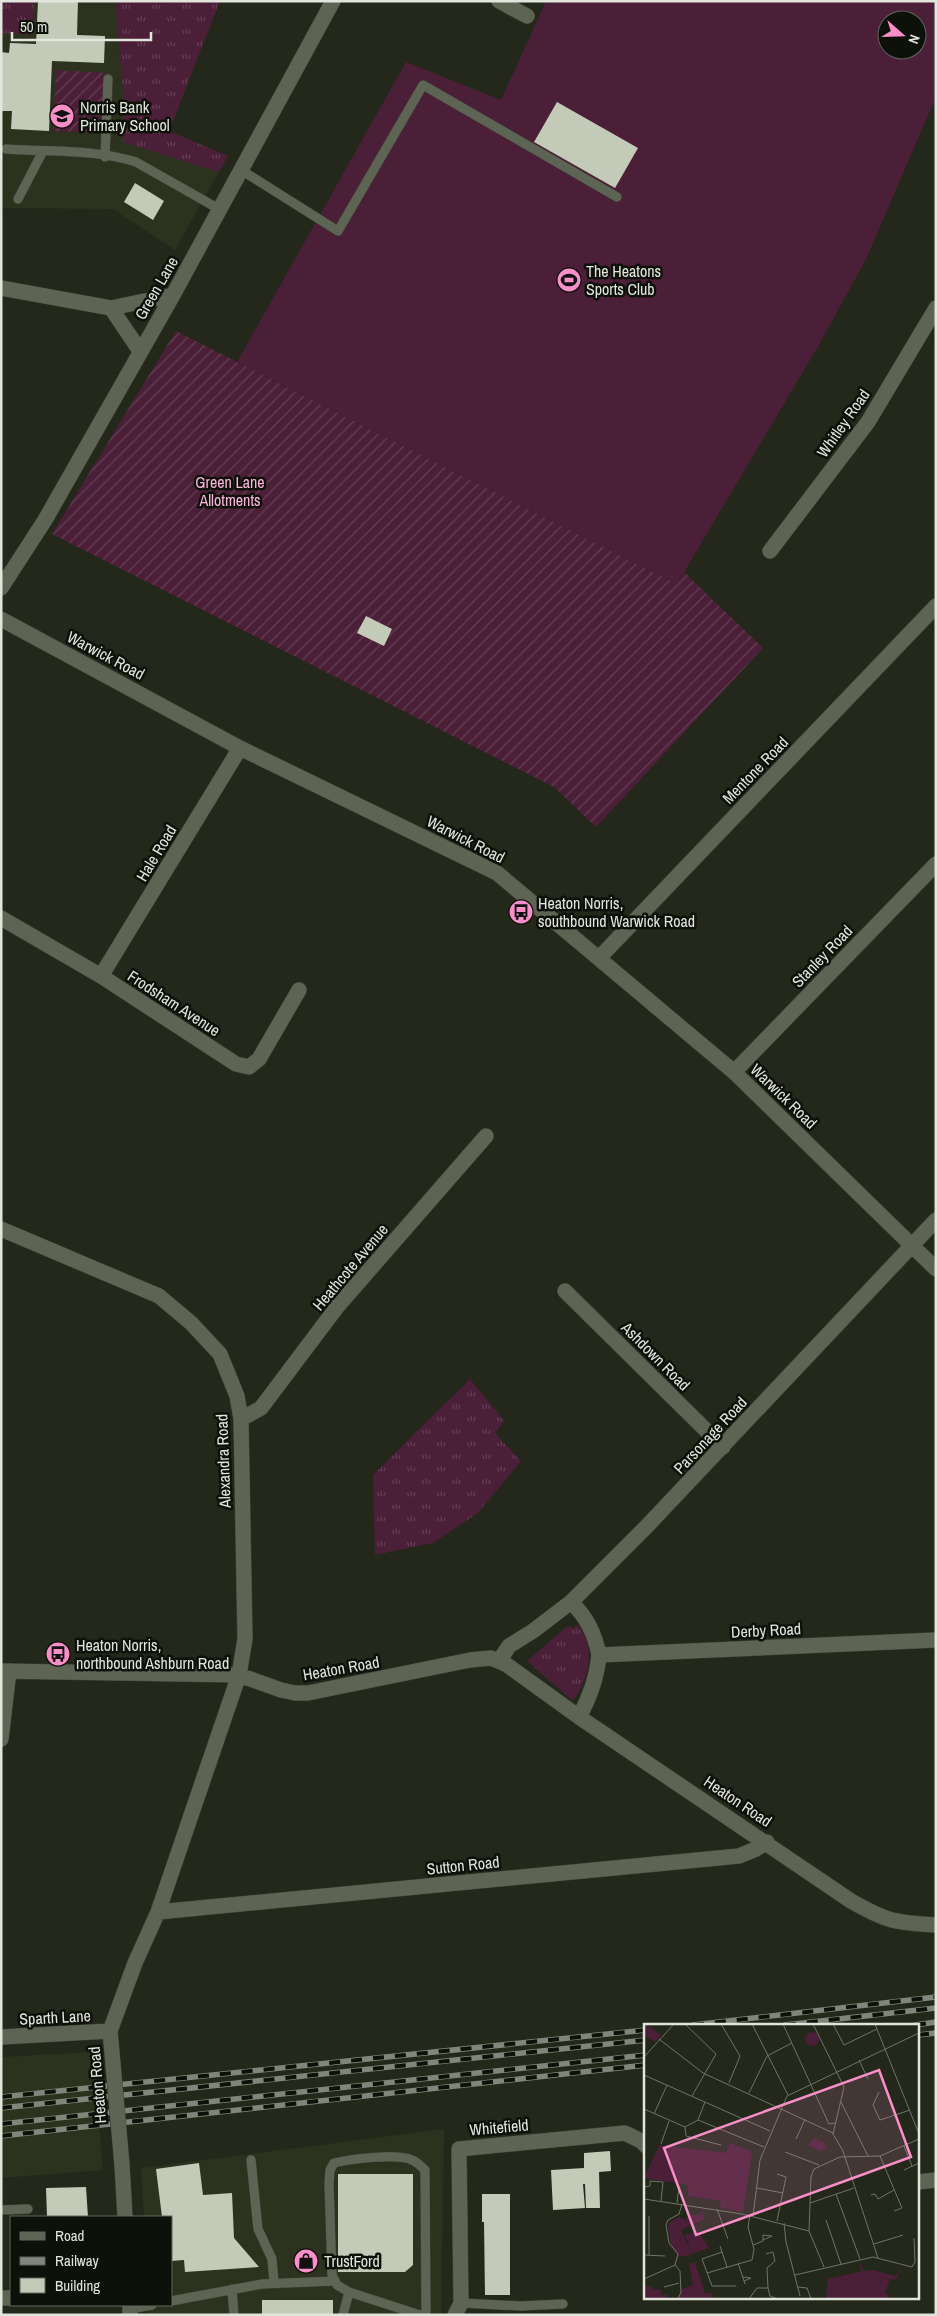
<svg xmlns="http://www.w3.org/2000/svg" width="937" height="2316" viewBox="0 0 937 2316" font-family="'Archivo Narrow',sans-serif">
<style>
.built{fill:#2c321e}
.grass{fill:url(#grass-tufts)}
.garden{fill:url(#garden-furrows)}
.pitch{fill:#4b1f38;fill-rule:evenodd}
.building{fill:#c3cab8}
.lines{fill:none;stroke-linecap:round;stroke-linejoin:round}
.service-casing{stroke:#3f4439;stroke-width:10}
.minor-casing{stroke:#3f4439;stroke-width:16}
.service{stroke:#5e6454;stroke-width:9}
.minor{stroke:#5e6454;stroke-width:15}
.rail-casing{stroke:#81867a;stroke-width:5.5}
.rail{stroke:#0e100a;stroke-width:4;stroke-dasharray:11;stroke-linecap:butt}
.minor-bridge-casing{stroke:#3f4439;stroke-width:16;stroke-linecap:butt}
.minor-bridge{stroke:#5e6454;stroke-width:15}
.labels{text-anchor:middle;stroke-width:5;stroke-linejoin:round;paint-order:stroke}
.poi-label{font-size:16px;fill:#e1e5dc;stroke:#0e100a;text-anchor:start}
.street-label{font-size:16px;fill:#e1e5dc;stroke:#0e100a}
.park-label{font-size:16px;fill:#fdb6db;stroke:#0e100a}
.inset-road{fill:none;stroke:#6f7468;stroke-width:1}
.view{fill:#f98fc9;fill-opacity:0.15;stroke:#f98fc9;stroke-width:2.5}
.inset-edge{fill:none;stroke:#e1e5dc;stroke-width:2.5}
</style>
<defs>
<pattern id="grass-tufts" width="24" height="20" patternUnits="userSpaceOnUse" patternTransform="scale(1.25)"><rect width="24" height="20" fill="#4b1f38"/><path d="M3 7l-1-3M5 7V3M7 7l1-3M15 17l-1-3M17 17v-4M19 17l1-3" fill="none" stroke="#653f54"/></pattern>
<pattern id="garden-furrows" width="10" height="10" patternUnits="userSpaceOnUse" patternTransform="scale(1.25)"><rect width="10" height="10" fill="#4b1f38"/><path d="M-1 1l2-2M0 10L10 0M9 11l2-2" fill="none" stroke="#653f54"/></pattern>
</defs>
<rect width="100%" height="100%" fill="#23281a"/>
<path class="built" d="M1,1H115L123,91V141L219,172L175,250L113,209L1,208Z
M93,2052L103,2170L1,2178V2057Z
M444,2129L441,2315H148V2305H171V2217H144L141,2168Z"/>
<path class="grass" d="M1,1H34L33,35L1,33Z
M115,1H220L169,131L228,156L219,172L123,142V91Z
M470,1379L504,1421L495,1433L521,1461L478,1513L433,1543L375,1555L373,1475Z
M577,1624C597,1647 589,1678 573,1701L527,1661L566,1627L574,1628Z"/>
<path class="garden" d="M56,70L105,73L102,133L53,131Z
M176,331L677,584L684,572L763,648L596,827L554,787L52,534Z"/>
<path class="pitch" d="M546,1H936V97L866,259L820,343L677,584L237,362L406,62L501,100ZM887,20H917V50H887Z"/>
<path class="building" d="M38,1H78L77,35L105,36L104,63L52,61L49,131L11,129L12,111H1V52L9,53L10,43L36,44Z
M557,102L638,148L615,188L534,142Z
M135,183L164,201L153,220L124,202Z
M366,616L392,629L384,646L357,633Z
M610,2151L611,2171L599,2172L600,2208H586L585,2184H583L585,2208L553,2210L551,2170L584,2168V2153Z
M199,2163L203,2195L232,2193L234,2238L259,2267L185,2272L184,2260L171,2261V2217H162L156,2169Z
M338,2174H413V2265L405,2272H338Z
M86,2187L88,2217H47L46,2188Z
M482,2194H510V2295H485L484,2222H482Z
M262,2300H333V2315H262Z"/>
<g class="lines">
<defs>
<path id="service" d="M6,149C49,152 95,149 136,162L219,209
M105,157L108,79
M241,170L338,231L423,85L617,197
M18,199L43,151
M251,2160L258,2229L272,2259L274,2283
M1,2210L28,2209
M232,2289L234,2315
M171,2301L262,2284L335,2281
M461,2303L521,2306L563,2304
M130,2309L152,2305
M343,2315L349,2292
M420,2315L349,2292L337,2285L332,2275L329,2184L330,2170L334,2163C350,2159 398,2153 412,2160C417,2162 421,2166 425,2170L426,2315"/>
<path id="minor" d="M499,1L527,16
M1,288L111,308L173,295
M111,308L140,351
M770,551L868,422L936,308
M1,588L45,520L173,295L333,1
M1,619L240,748L497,873L734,1072L936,1269
M1,918L101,976L236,1064L249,1067L259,1059L299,990
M599,958L936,606
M101,976L240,748
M734,1072L936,864
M1,1229L159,1296L191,1323L220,1354L237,1396L241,1419L245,1639L239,1675L158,1912L135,1963L110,2031L113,2064
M565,1291L723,1447
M241,1419L261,1408L337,1307L486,1136
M571,1602C586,1616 595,1634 599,1655
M499,1661L509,1646L533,1631L571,1602L648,1525L936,1220
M1,1671L239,1675L281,1690L295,1693H308L470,1660L491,1658L507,1665L579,1717L851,1901C886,1921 895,1923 936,1925
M579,1717C590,1697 597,1678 599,1655L936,1640
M1,1739L9,1671
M158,1912L739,1856L756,1849L767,1842
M1,2037L110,2031
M122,2165L125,2217
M918,2182L936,2180
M1,2298H11
M130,2305V2315
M455,2315L461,2303L459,2149L625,2133L641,2141L646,2146"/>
</defs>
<use href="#service" class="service-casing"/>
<use href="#minor" class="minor-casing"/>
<use href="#service" class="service"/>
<use href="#minor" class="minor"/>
<defs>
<path id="rail" d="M693,2025L936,1997
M785,2025L936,2008
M915,2025L936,2022
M918,2035L936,2033
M1,2097L646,2030
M1,2108L646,2040
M1,2124L646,2055
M1,2136L646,2065"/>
</defs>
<use href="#rail" class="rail-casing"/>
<use href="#rail" class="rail"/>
<defs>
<path id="minor-bridge" d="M113,2064L122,2165"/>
</defs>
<use href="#minor-bridge" class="minor-bridge-casing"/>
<use href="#minor-bridge" class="minor-bridge"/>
</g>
<defs>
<symbol id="school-disc" viewBox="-11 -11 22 22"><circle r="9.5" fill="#f98fc9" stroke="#0e100a"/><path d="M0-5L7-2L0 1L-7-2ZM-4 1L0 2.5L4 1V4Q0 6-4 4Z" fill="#111"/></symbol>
<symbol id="stadium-disc" viewBox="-11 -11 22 22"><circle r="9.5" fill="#f98fc9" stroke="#0e100a"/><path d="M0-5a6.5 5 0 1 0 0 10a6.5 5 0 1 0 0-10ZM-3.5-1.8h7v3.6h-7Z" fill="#111"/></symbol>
<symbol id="bus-disc" viewBox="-11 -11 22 22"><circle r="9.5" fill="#f98fc9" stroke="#0e100a"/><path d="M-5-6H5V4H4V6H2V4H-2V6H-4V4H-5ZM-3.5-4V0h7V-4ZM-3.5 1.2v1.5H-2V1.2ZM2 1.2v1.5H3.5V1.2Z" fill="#111"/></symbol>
<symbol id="shop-disc" viewBox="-11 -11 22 22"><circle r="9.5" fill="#f98fc9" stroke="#0e100a"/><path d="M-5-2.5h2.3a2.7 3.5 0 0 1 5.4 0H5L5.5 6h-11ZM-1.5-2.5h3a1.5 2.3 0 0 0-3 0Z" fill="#111"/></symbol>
</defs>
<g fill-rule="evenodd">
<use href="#school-disc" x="48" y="102" width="28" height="28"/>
<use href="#stadium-disc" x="555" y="266" width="28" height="28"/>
<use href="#bus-disc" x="507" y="898" width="28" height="28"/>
<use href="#bus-disc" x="44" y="1640" width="28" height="28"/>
<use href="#shop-disc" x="292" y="2247" width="28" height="28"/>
</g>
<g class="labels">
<g class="poi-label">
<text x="80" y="113">Norris Bank<tspan x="80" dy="18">Primary School</tspan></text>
<text x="586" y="277">The Heatons<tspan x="586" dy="18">Sports Club</tspan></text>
<text x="538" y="909">Heaton Norris,<tspan x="538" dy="18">southbound Warwick Road</tspan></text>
<text x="76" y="1651">Heaton Norris,<tspan x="76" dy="18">northbound Ashburn Road</tspan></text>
<text x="324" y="2267">TrustFord</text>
</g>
<g class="street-label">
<text transform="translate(156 288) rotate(-60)" y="6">Green Lane</text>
<text transform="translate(843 423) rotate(-55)" y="6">Whitley Road</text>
<text transform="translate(106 655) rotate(28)" y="6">Warwick Road</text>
<text transform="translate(755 770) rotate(-46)" y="6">Mentone Road</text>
<text transform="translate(466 839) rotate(27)" y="6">Warwick Road</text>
<text transform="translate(156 853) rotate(-59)" y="6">Hale Road</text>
<text transform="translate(822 956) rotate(-46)" y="6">Stanley Road</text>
<text transform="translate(174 1003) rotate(33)" y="6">Frodsham Avenue</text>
<text transform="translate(784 1096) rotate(44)" y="6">Warwick Road</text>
<text transform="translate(350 1267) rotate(-50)" y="6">Heathcote Avenue</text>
<text transform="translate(656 1356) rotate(45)" y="6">Ashdown Road</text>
<text transform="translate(710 1435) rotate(-47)" y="6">Parsonage Road</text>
<text transform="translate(223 1461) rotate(-92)" y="6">Alexandra Road</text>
<text transform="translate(766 1630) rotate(-3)" y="6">Derby Road</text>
<text transform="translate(341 1668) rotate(-10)" y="6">Heaton Road</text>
<text transform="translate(738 1801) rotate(34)" y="6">Heaton Road</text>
<text transform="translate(463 1865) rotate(-6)" y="6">Sutton Road</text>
<text transform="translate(55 2017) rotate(-3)" y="6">Sparth Lane</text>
<text transform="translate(97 2085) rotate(-95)" y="6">Heaton Road</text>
<text transform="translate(499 2127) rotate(-5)" y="6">Whitefield</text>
</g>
<g class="park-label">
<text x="230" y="488">Green Lane<tspan x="230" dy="18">Allotments</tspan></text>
</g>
</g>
<g transform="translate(644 2024)">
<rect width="275" height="275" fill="#23281a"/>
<path d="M170,114L180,119L183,124L176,127L164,121ZM58,185L61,195L35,207L42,231L35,233L27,222L24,200L34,193L42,196L44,191H58ZM54,207L65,224L48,230L41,211ZM51,238L61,269H67L70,275H35L38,265L49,261L45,240ZM215,238L220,247L228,246L252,252L258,243L252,256L246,255L241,269L245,271L243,275H182L184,255L217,248ZM8,262L9,266L16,265L18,272L23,270L24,275H0V263Z" fill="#4b1f38"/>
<path d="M37,206L48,230L42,232L35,207ZM215,248L213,257L190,261L187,275H182L184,255Z" fill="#4b1f38"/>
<path d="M1,0L17,11L11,18L0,11Z" fill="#4b1f38"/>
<path d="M86,119L108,128L99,188L76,184L82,129Z" fill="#4b1f38"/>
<path d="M161 15a7 7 0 1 1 14 0a7 7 0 1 1-14 0ZM15,121L83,129L77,177L44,172V161L0,154Z" fill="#4b1f38"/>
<path class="inset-road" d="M41,0L72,30L48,72M77,0L96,32L85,59M108,0L144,71M139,0L185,100L191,99M169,0L200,63L189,110L199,127L234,234M189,0L200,21L233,5M231,0L275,110M15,15L59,49L189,109M0,33L30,0M215,36L224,55M0,51L126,107M235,68L229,81L236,96L266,86M105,69L123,32L148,19M197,78L224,132M0,85L41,103L54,96L61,78M10,90L23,61M54,96L120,123M41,103L42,112L77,121M152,115L161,95M17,120L25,97M260,122L268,142M141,128L175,141M236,132L258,184L250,187M260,146L275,139M206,154L222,150M0,163L6,162V157L19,158L17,177M113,164L139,169M192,170L216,235M227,171L231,170L234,175L250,166M0,175L98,190L165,207M33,179L35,162M166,179L210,164M73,185L84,215M5,192V231M109,192L116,136L143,72L275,9M182,196L197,240M133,197L142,153L133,150M140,199L142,218L156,272M230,220L259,211M109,221L119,217V211L128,212L119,216M76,222L83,243M78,228L58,235L68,262H92M0,231L21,232M94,239L101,260M31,241L36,247L37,268L34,275M180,243L165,207L167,153L170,145L196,133L236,132L275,115M63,249L108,236L110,225L104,203L106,191M151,251L229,233L268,243L271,238L270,214M99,253L107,254L100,257M0,255L31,241L34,230L25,219L22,201L24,196L35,190L38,180M20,263L35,259M154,263L163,264L167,275M124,264L126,272L134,275M105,275L113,264H124L123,244L131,237L129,228L122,230"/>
<path class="view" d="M235,46L267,133L52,211L20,124Z"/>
<rect width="275" height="275" class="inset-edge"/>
</g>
<rect width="937" height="2316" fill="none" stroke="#e1e5dc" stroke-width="5"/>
<rect x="10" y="2216" width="162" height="90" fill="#0e100a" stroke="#62655e"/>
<rect x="20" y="2232" width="25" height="8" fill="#5e6454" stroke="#62655e"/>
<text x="55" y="2241" font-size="15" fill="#e1e5dc">Road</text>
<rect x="20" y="2257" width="25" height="8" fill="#81867a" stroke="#62655e"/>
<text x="55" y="2266" font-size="15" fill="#e1e5dc">Railway</text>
<rect x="20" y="2278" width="25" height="15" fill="#c3cab8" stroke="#62655e"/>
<text x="55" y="2291" font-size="15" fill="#e1e5dc">Building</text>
<g transform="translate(902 35) rotate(110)"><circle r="24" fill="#0e100a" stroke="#62655e"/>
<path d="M0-4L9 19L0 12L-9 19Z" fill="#f98fc9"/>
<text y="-8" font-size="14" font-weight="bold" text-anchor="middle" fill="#e1e5dc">N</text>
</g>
<path d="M12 32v8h139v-8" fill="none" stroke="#e1e5dc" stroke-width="2.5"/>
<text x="20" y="32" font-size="15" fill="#e1e5dc" stroke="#0e100a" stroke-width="4" paint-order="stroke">50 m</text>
</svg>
